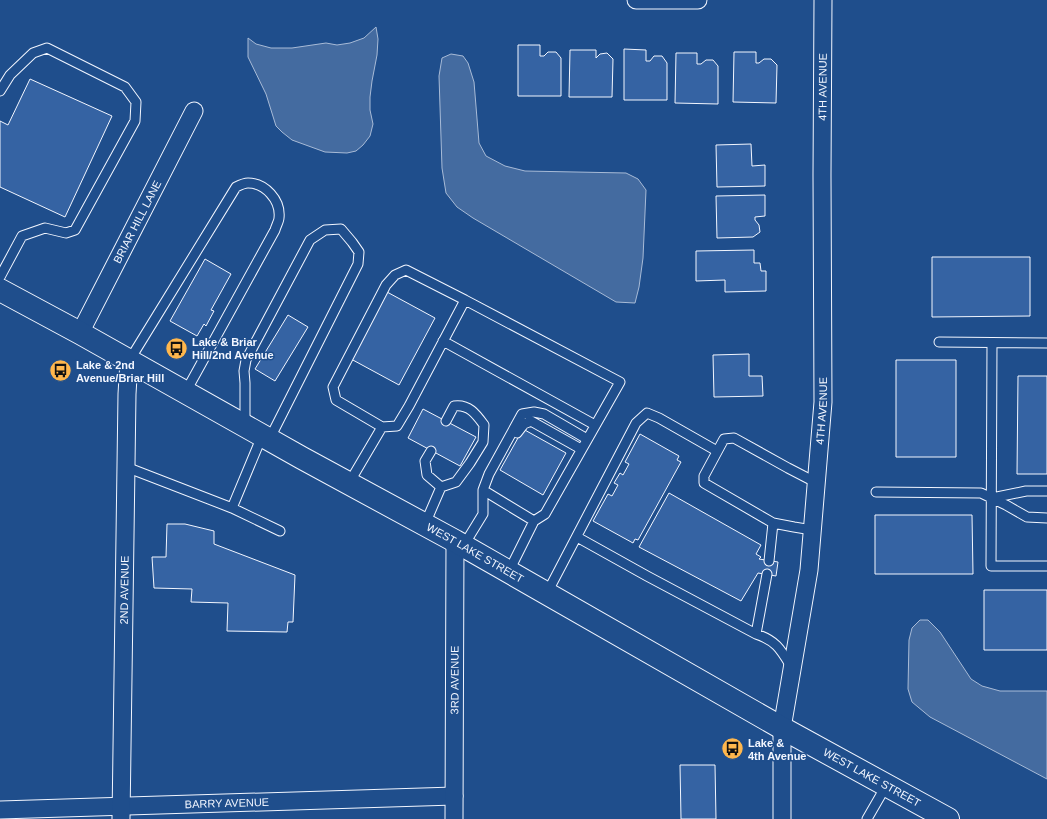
<svg xmlns="http://www.w3.org/2000/svg" width="1047" height="819" viewBox="0 0 1047 819" font-family="Helvetica,sans-serif">
<style>
.water{fill:#446ba0;stroke:#a8bbd7}
.building{fill:#3563a3;stroke:#f2f6ff}
.lines{fill:none;stroke-linecap:round;stroke-linejoin:round}
.service-casing{stroke:#f2f6ff;stroke-width:11}
.minor-casing{stroke:#f2f6ff;stroke-width:19}
.primary-casing{stroke:#f2f6ff;stroke-width:24}
.service{stroke:#1f4e8c;stroke-width:9}
.minor{stroke:#1f4e8c;stroke-width:17}
.primary{stroke:#1f4e8c;stroke-width:22}
.labels{text-anchor:middle;stroke-width:3;stroke-linejoin:round;paint-order:stroke}
.street-label{font-size:11px;fill:#f2f6ff;stroke:#1f4e8c}
.poi-label{font-size:11px;font-weight:bold;fill:#f2f6ff;stroke:#1f4e8c;text-anchor:start}
</style>
<rect width="100%" height="100%" fill="#1f4e8c"/>
<path class="water" d="M376,27L378,39L377,55L372,81L370,97V110L373,124L370,136L363,145L356,151L347,153L325,152L292,140L282,132L276,126L266,94L248,57V38L256,44L271,48H292L326,43L337,45L350,43L364,38Z
M451,54L463,56L468,63L474,82L479,143L486,156L505,166L525,171L626,173L638,179L646,190L643,258L639,287L635,303L616,302L473,218L457,207L446,193L442,168L439,76L442,58Z
M920,620H928L940,632L971,679L982,686L1000,691H1047V779L930,717L912,702L908,689L909,640L912,628Z"/>
<path class="building" d="M518,45H540V56H544L548,52H556L561,58V96H518Z
M624,49L646,50V61H650L654,56H662L667,63V100H624Z
M570,50H596V58L600,54L607,53L613,59L612,97H569Z
M734,52H756V63H759L764,59H771L777,65L776,103L733,102Z
M676,53H697V64H701L706,60H713L718,66V104L675,103Z
M30,79L112,116L65,217L0,187V121L8,125Z
M751,144L752,166L765,165V186L717,187L716,145Z
M765,195V216L755,217V220L759,225L760,232L753,237L717,238L716,196Z
M754,250V263H760L761,271H766V291L725,292V280L696,281V251Z
M932,257H1030V316L932,317Z
M205,259L231,274L211,310L214,311L206,326L204,324L197,336L170,321Z
M387,292L435,318L399,385L351,359Z
M288,315L308,327L275,381L255,369Z
M749,354V376H762L763,396L714,397L713,355Z
M896,360H956V457H896Z
M1018,376H1047V474H1017Z
M423,409L476,437L460,466L408,438Z
M523,429L566,453L543,495L500,470Z
M640,434L679,456L677,460L681,462L638,540L635,539L633,543L593,521L608,494L612,496L618,485L614,483L620,473L623,475L629,464L625,462Z
M669,493L761,545L756,554L761,557L759,559L778,562L776,576L758,573L741,601L639,547Z
M875,515H972L973,574H875Z
M167,524H185L214,531V544L295,575L293,622H288L287,632L227,631L228,603L191,602L192,589L154,588L152,557H166Z
M984,590H1047V650H984Z
M680,765H715L716,819H681Z"/>
<g class="lines">
<defs>
<path id="service" d="M0,91L10,75L33,53L47,48L125,87L136,102L135,121L75,230L66,233L45,228L22,236L0,277
M465,300L620,382L545,514L534,521L509,571
M443,341L595,425
M939,342L1047,343
M992,343L991,566H1047
M129,361L236,187C240,185 244,183 248,183C265,183 281,200 279,218C279,221 276,226 275,230L185,393
M245,425V383L244,371L246,360L310,240L325,230L341,229L352,242L359,252L358,264L269,440
M517,433L524,424L531,421L581,449
M262,436L232,508L280,531
M431,451L425,461L427,475L441,487
M126,467L232,508
M349,483L382,427L397,426L409,406L465,300L406,270L395,275L386,285L333,387L336,400L382,427
M483,490L534,521
M876,492L981,493L1006,505L1027,517L1047,518
M992,498L1026,491H1047
M425,524L441,487L456,482L470,463L483,442L484,425C476,414 469,404 454,406L446,421
M812,530L794,527L773,523L704,483V476L724,439L734,438L788,468L817,483
M577,537L647,576L756,634C777,641 781,650 792,668
M464,545L483,514V490L489,474L522,414L534,412L544,414L587,439
M769,561L773,523
M547,593L636,423L647,413L659,418L717,451
M756,634L767,574
M867,819L886,786"/>
<g id="minor">
<path d="M636,0H698"/>
<path id="s1" d="M80,333L194,111"/>
<path id="s2" d="M0,810L454,796"/>
<path id="s3" d="M121,819L127,394L129,361"/>
<path id="s4" d="M454,819L455,541"/>
<path id="s5" d="M782,819V728L809,570L823,402L822,175L823,0"/>
</g>
<g id="primary">
<path id="s6" d="M0,290L80,333L302,458L455,541L782,728L948,819"/>
</g>
</defs>
<use href="#service" class="service-casing"/>
<use href="#minor" class="minor-casing"/>
<use href="#primary" class="primary-casing"/>
<use href="#service" class="service"/>
<use href="#minor" class="minor"/>
<use href="#primary" class="primary"/>
</g>
<defs>
<symbol id="bus-disc" viewBox="-11 -11 22 22"><circle r="9.5" fill="#ffb74d" stroke="#1f4e8c"/><path d="M-5-6H5V4H4V6H2V4H-2V6H-4V4H-5ZM-3.5-4V0h7V-4ZM-3.5 1.2v1.5H-2V1.2ZM2 1.2v1.5H3.5V1.2Z" fill="#111"/></symbol>
</defs>
<g fill-rule="evenodd">
<use href="#bus-disc" x="164" y="336" width="25" height="25"/>
<use href="#bus-disc" x="48" y="358" width="25" height="25"/>
<use href="#bus-disc" x="720" y="736" width="25" height="25"/>
</g>
<g class="labels">
<g class="street-label">
<text dy="4" stroke="none"><textPath href="#s5" startOffset="735">4TH AVENUE</textPath></text>
<text dy="4" stroke="none"><textPath href="#s1" startOffset="125">BRIAR HILL LANE</textPath></text>
<text dy="4" stroke="none"><textPath href="#s5" startOffset="411">4TH AVENUE</textPath></text>
<text dy="4" stroke="none"><textPath href="#s6" startOffset="543">WEST LAKE STREET</textPath></text>
<text dy="4" stroke="none"><textPath href="#s3" startOffset="229">2ND AVENUE</textPath></text>
<text dy="4" stroke="none"><textPath href="#s4" startOffset="139">3RD AVENUE</textPath></text>
<text dy="4" stroke="none"><textPath href="#s6" startOffset="999">WEST LAKE STREET</textPath></text>
<text dy="4" stroke="none"><textPath href="#s2" startOffset="227">BARRY AVENUE</textPath></text>
</g>
<g class="poi-label">
<text x="192" y="346">Lake &amp; Briar<tspan x="192" dy="13">Hill/2nd Avenue</tspan></text>
<text x="76" y="369">Lake &amp; 2nd<tspan x="76" dy="13">Avenue/Briar Hill</tspan></text>
<text x="748" y="747">Lake &amp;<tspan x="748" dy="13">4th Avenue</tspan></text>
</g>
</g>
</svg>
